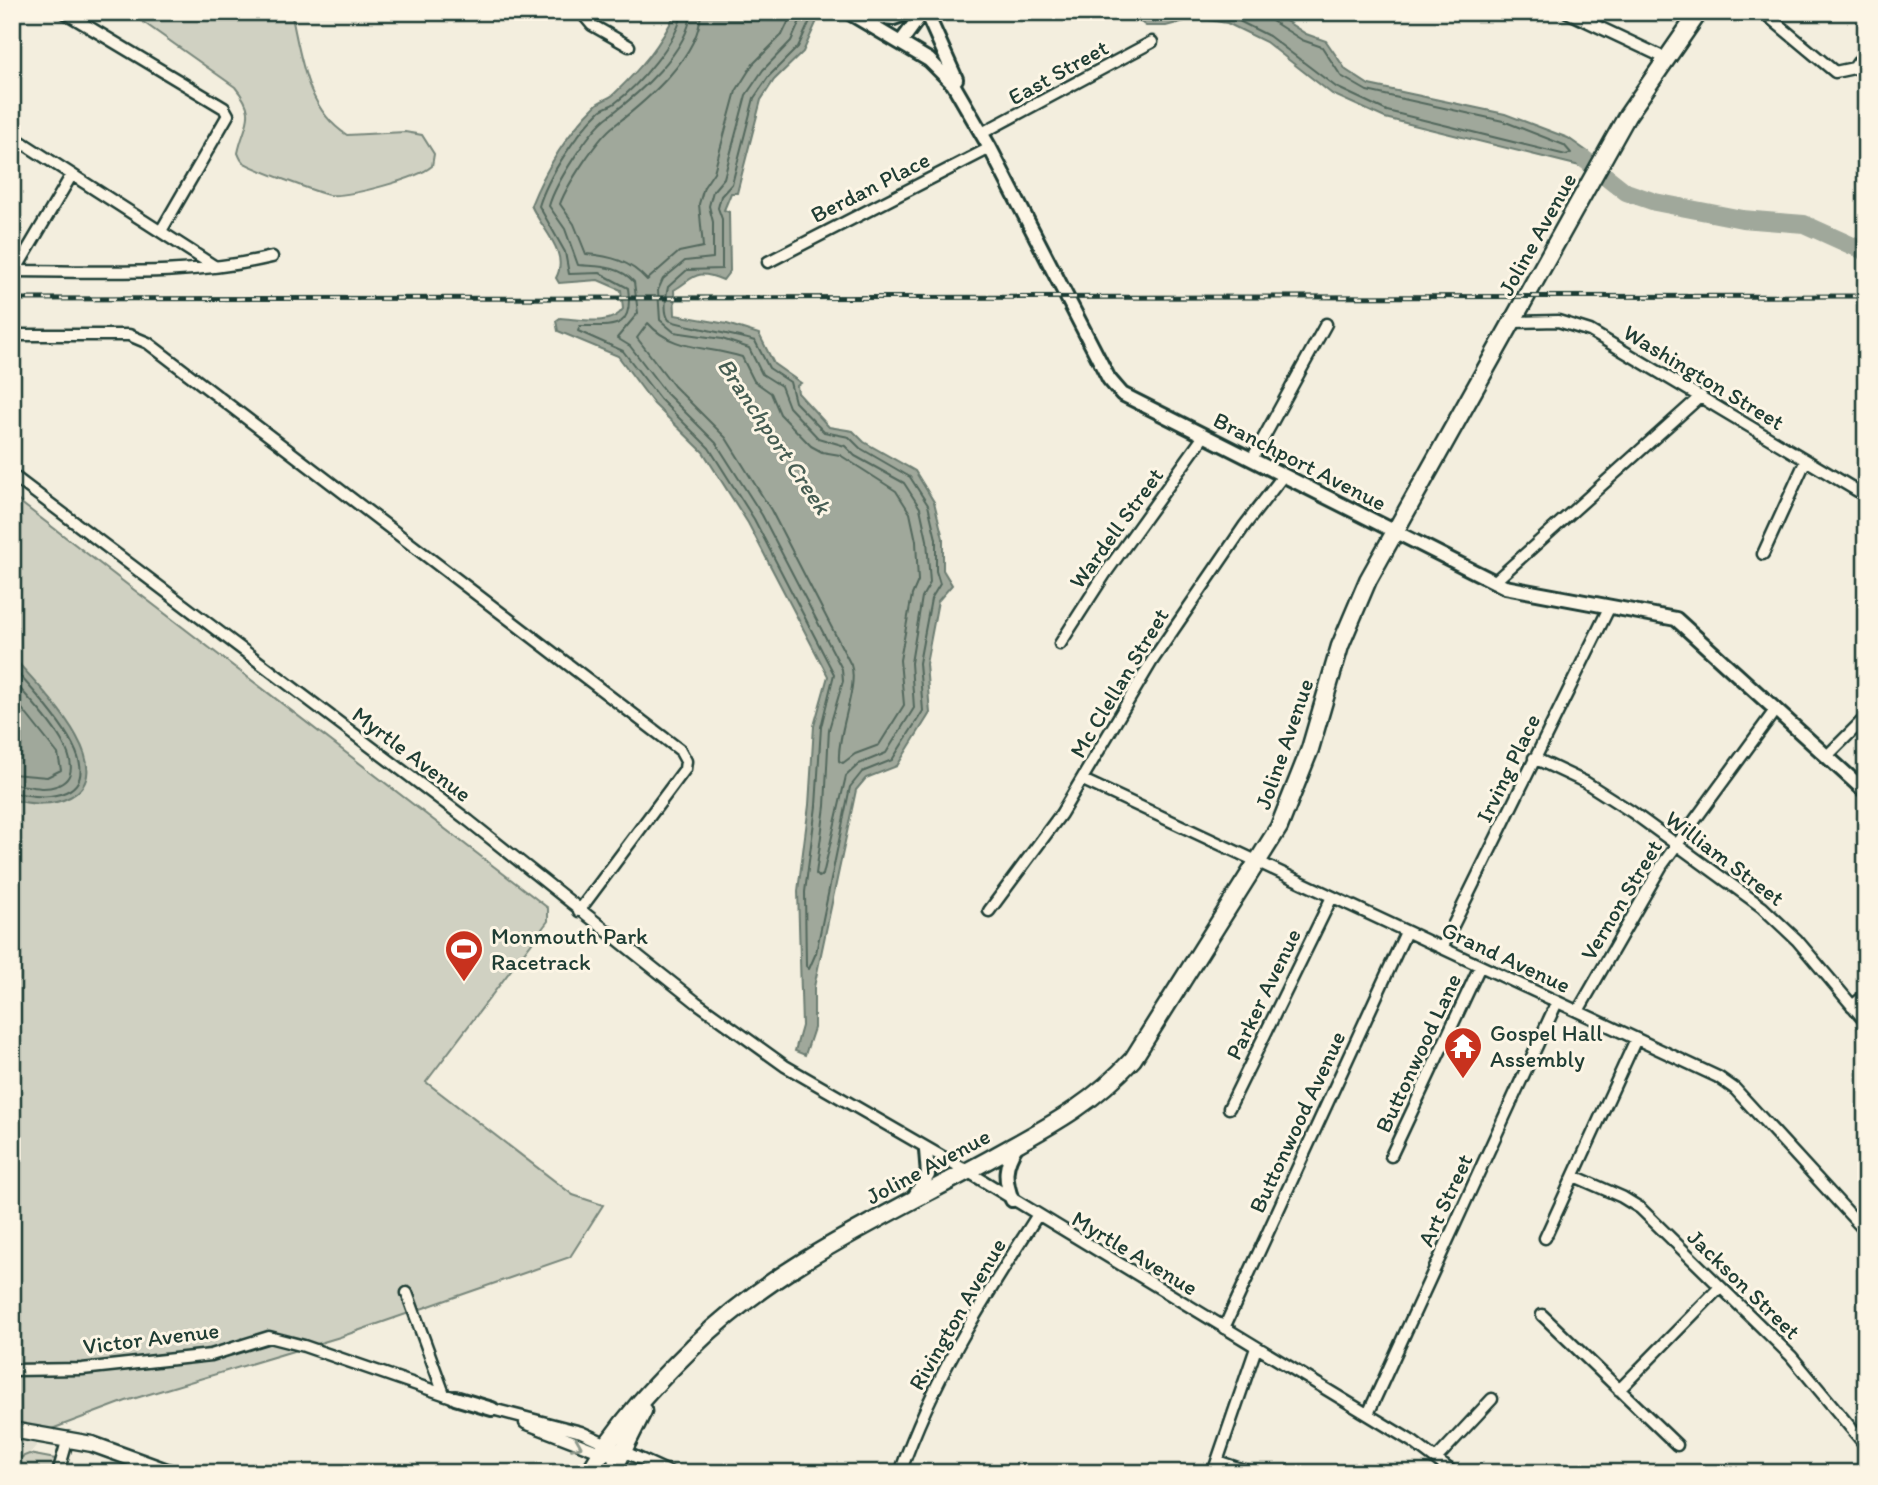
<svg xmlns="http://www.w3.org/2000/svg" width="1878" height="1485" viewBox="0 0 1878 1485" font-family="Itim,sans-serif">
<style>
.built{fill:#e1dfd0}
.green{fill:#d0d1c2;stroke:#78877b;stroke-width:2}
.water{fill:#a0a89b;stroke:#6c7d72;stroke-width:2}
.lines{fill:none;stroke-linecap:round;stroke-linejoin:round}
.shore{stroke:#53685d;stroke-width:2}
.river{stroke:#a0a89b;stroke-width:18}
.minor-casing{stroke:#1f3d34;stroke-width:15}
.tertiary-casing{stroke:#1f3d34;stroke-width:18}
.secondary-casing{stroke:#1f3d34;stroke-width:19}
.primary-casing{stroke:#1f3d34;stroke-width:21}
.trunk-casing{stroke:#1f3d34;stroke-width:21}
.minor{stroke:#fcf5e5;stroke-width:10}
.tertiary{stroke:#fcf5e5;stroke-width:12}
.secondary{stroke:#fcf5e5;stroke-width:14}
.primary{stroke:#fcf5e5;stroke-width:16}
.trunk{stroke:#fcf5e5;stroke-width:16}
.rail-casing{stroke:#1f3d34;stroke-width:5}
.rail{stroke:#fcf5e5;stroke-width:2.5;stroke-dasharray:8;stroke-linecap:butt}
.oneway{stroke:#8e998c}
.labels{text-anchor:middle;stroke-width:6;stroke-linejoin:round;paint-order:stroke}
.street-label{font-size:23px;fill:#1f3d34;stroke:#fcf5e5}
.poi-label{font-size:23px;fill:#1f3d34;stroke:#fcf5e5;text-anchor:start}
.water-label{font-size:24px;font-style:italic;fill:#465d53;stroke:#fcf5e5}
</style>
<rect width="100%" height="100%" fill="#f3eede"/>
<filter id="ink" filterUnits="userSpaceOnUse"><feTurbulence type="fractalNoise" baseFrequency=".0143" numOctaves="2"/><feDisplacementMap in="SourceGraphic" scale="14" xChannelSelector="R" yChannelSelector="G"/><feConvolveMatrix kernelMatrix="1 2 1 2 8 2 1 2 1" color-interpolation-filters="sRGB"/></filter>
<g filter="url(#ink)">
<path class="built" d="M30,1440L37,1445L29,1454L12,1461V1444Z"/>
<path class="green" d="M129,12H291C301,57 306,109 347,135L405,132L422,135L434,154L432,166C417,179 349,197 329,195C319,193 251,168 243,162C240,159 240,157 238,153C244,123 259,116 235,87Z
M12,496L548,908V921L426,1082L573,1195L603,1205L570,1257L340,1337L126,1401L12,1444Z
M29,1454L61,1460L57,1473H12V1461Z"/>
<path class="water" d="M676,12H821L803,52L774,80L761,100L737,193H731L724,210L729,212L730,271L723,280C693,268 695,278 674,290L675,315L727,324L759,334L774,364L801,383L797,386L798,393L829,427L853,431L864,442L915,471L934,502L943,538V570L952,585L938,601L926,664L930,713L897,766L866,778L856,790L814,987V1028L805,1055L795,1051L802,1026L798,891L809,805L814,726L828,676L748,523L703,452L654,404L618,356L558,331L556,321L560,318C580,319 611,327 623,309L621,290L598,280L559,283L556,278C570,252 541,229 531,205C545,170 568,132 596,105C601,100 609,99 614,94C640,69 661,45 676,12Z
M1127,12H1272L1306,34L1326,41L1346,70L1369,85L1505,114L1568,138L1588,152L1580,166L1385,118L1332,94L1266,42L1227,23L1196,18L1166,26H1146Z
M12,656C34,682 125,768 70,797C53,806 30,805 12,799Z"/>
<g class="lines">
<path class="shore" d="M682,12C679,40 638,86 615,103C611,106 605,107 601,110C578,131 548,176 539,206L565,252L569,274L600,273L628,288C634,330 614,326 580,326L578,331L623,351L660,399L709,448L754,519L834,674L821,727L816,806L805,892L806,966L809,969L816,953L850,787L862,772L892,760L923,711L919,663L931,599L940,584L936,571V539L928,505L910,477L860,448L849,437L824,432L795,402L790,382L769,368L755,341C742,336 673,324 669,320C663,312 666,296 668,287L687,270L722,269V219L718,208L721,196L732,184L754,98L769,76L798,47L814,12
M691,12C689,51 637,95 609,116C590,129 555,184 549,206L565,229L578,265C598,267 619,265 634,282L638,313L617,338L630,346L666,393L716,443L762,515L842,669L843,681L829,729L825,806L816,874L819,877L823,875L846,776L859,764L886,753L914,708L911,663L922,597L930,583L927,540L920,508L904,483L855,456L845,446L818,438L789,407L781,386L762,374L749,348L722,339L674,332L660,320L658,290L663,279L685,261L713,258V222L709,206L713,191L724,178L746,95L763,70L791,41L804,12
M701,12C700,56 646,101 615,125C598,137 567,185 560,204L574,224L586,254C611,256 630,261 647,280L679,252L703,247L699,204L704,187L714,172L736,91L753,64L782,35L793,12
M1205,12L1229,16L1269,36L1336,87L1387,111L1566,155L1571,153L1564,145L1503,121L1367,91L1341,76L1322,47L1302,40L1272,21L1268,12
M648,323C672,351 708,346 742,357L754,381L771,393L780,414L811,446L822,452L840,455L896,491L910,513L916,541L918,581L912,595L900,660L904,705L879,745L855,754L843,763L839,761C837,732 859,686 851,665L771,510L726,438L674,386L637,338Z
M12,667C32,690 129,786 50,796C38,798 24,794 12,793
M12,680C28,698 102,770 56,786C42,791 26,785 12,784
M12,696L58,754L61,770L47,777L12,774"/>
<path class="river" d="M1584,159L1626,192L1655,202L1742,219L1804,224L1866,252"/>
<defs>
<path id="minor" d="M64,12L224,108L228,115L161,231
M581,12L592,25L629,46
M1567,12L1667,59
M1763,12L1835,72L1854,68L1866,51
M982,133L1152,42
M12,136L214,266
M768,262L990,148
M12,271C99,271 187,277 272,257
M15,271L71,176
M1514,322L1558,321L1590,331L1866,496
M12,335H129L148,343L680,750L686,761L685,769L579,911
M1252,459L1326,324
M12,475L469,821L696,1002L785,1066L967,1171L1413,1442L1454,1473
M1763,554L1806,460
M1494,582L1701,396
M1060,644L1105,574L1204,436
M1827,756L1866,717
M1534,758L1585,782L1632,812L1762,907L1797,940L1866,1022
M1083,780L1718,1077L1735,1089L1866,1232
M989,911L1061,814L1152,661L1245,525L1283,476
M1442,948L1610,606
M1852,1006L1866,995
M1578,1011L1662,865L1776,709
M1229,1108L1332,897
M1391,1156L1480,966
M1574,1176L1622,1197L1640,1208L1791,1356L1866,1446
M1545,1238L1636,1039
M407,1293L444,1394
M1542,1315L1677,1445
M1224,1328L1406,932
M12,1370L82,1369L211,1355L269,1337L304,1346L455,1398
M1619,1390L1720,1287
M492,1409L581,1432L671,1473
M1368,1414L1557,1002
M525,1423L621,1460
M1436,1459L1492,1399
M1217,1461L1253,1473
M58,1473L68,1438
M900,1473C934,1376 982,1302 1037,1216
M1213,1473L1256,1348"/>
<path id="tertiary" d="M848,12L929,60L953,84L990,148L1109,379L1122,394L1505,587L1676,619L1866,792
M926,12L956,79
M859,15L894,18L910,12
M901,42L923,12
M914,1197L928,1175L926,1150
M1012,1200C1004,1178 1004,1165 1017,1145
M455,1398L492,1409"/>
<path id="secondary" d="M12,1430L92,1444L172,1473"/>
<path id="primary" d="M694,1346C778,1263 888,1215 990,1159C1047,1127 1088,1108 1133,1059L1279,827L1310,749L1340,646L1368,580L1627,116L1699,12"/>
<path id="trunk" d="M589,1473C617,1424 654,1385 694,1346
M612,1473L643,1411"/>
</defs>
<use href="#minor" class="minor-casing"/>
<use href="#tertiary" class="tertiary-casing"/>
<use href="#secondary" class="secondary-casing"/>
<use href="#primary" class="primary-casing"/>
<use href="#trunk" class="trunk-casing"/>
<use href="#minor" class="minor"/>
<use href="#tertiary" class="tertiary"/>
<use href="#secondary" class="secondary"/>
<use href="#primary" class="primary"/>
<use href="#trunk" class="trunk"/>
<defs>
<path id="rail" d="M12,299L1866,296"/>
</defs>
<use href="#rail" class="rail-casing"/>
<use href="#rail" class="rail"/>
</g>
<defs><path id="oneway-chevron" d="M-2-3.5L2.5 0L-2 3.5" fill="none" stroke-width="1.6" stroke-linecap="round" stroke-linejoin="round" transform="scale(1.75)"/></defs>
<use class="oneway" href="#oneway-chevron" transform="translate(577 1445) rotate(22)"/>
</g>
<defs>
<symbol id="stadium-pin" viewBox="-11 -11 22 30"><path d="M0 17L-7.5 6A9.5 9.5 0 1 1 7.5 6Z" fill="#c8321e" stroke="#fcf5e5"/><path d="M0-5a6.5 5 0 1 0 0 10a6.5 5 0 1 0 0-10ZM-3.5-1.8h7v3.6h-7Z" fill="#fff"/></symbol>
<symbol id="temple-pin" viewBox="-11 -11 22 30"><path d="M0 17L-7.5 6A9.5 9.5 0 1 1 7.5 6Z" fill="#c8321e" stroke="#fcf5e5"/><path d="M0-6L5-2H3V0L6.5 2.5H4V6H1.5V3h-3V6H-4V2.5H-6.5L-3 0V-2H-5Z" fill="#fff"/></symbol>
</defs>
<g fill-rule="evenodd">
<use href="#stadium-pin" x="442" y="927" width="44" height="60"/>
<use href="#temple-pin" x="1441" y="1024" width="44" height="60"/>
</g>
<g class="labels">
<g class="street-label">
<text transform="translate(1058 72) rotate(-29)" y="8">East Street</text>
<text transform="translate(870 187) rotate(-27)" y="8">Berdan Place</text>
<text transform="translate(1537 234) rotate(-61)" y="8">Joline Avenue</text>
<text transform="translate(1704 377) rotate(31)" y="8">Washington Street</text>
<text transform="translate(1300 461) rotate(27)" y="8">Branchport Avenue</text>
<text transform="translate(1116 528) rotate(-54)" y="8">Wardell Street</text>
<text transform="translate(1119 683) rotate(-59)" y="8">Mc Clellan Street</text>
<text transform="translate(1284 744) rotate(-71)" y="8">Joline Avenue</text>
<text transform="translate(412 754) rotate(37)" y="8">Myrtle Avenue</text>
<text transform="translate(1508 768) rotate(-64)" y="8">Irving Place</text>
<text transform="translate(1725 858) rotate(37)" y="8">William Street</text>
<text transform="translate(1621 900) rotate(-59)" y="8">Vernon Street</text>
<text transform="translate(1506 957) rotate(25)" y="8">Grand Avenue</text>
<text transform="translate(1263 994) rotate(-64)" y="8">Parker Avenue</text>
<text transform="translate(1418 1053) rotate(-65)" y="8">Buttonwood Lane</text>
<text transform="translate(1297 1122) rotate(-65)" y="8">Buttonwood Avenue</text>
<text transform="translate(928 1166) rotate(-28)" y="8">Joline Avenue</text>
<text transform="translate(1445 1200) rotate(-65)" y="8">Art Street</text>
<text transform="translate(1135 1253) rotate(31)" y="8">Myrtle Avenue</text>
<text transform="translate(1744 1284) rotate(44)" y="8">Jackson Street</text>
<text transform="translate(957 1314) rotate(-60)" y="8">Rivington Avenue</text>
<text transform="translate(151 1338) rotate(-7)" y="8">Victor Avenue</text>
</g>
<g class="poi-label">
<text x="491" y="944">Monmouth Park<tspan x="491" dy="26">Racetrack</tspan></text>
<text x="1490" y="1041">Gospel Hall<tspan x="1490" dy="26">Assembly</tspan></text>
</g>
<g class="water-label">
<text transform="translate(774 436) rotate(56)" y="8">Branchport Creek</text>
</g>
</g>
<rect width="1878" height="1485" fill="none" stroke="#fcf5e5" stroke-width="42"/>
<rect x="21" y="21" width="1836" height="1443" fill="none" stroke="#1f3d34" stroke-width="2.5" filter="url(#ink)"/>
</svg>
